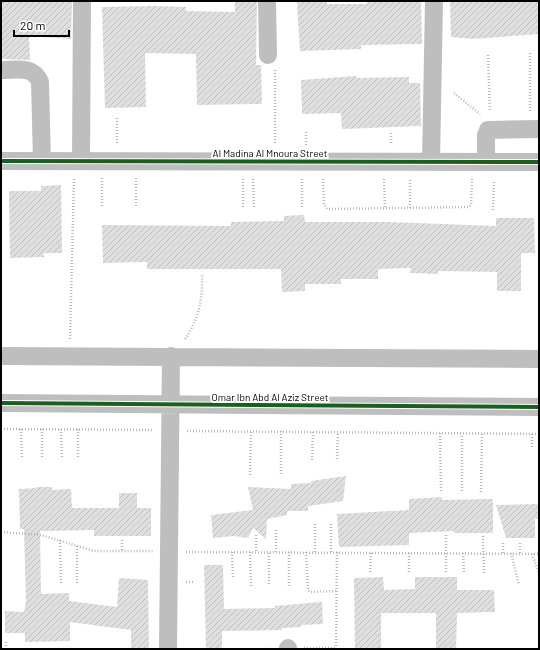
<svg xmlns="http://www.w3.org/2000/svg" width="540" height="650" viewBox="0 0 540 650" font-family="Barlow,sans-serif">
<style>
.building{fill:url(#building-hatch)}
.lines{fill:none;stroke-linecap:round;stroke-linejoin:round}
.path{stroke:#b9b9b9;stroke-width:2.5;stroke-dasharray:1 2;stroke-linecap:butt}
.minor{stroke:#bebebe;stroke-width:18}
.cycleway-casing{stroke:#fff;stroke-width:6}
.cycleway{stroke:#1b5e20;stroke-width:4}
.labels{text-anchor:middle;stroke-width:4;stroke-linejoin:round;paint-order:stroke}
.street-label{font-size:10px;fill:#000;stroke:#fff}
</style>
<defs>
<pattern id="building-hatch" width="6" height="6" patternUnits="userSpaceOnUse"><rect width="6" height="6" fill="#dfdfdf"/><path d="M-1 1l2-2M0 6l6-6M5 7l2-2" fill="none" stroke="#bebebe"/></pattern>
</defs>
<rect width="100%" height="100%" fill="#fff"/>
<path class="building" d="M1,1H72L71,39L29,36L30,60L1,59Z
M235,1H257L256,65H261L262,104L197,105L196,54L145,53L146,107L105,108L102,7L155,6L186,7V11L235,12Z
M327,1V4H367V1H421L422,44L361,45V49L300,51L297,2Z
M450,1H539V34L473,39L451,37Z
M356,76V78L409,77V83H420L421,126L342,129L341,113L302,114L301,80Z
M61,185L62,253H44V257L10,258L9,191H41V186Z
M304,215L305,222H388L496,226V218H534L535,253H521V291H497V272L438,271V274L410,273L411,268L378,269V279H341V284H305V291L282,292L281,269H147V262L103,263L102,225L231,226V222L284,221V216Z
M346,476L343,501L308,506V511H287V515L267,519L266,539L253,528L248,538L234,536L213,538L211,515L253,510L248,487L291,489V484L311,483V481Z
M36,487H52V490L71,489L72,508H119V493H137V508H151V536H94V530L40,531L41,594L69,593V601L117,607L119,578L148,580L149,649H131V630L70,622V641L25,642V633H5V611L24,612L26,601L24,529H20L19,489L37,488Z
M442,497V500L493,499V533H454V531L409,533V545L339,547L337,514L409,510V499Z
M539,504V519H535V538H506L496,505Z
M204,565H223L224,609L275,608V606L322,602L323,624L301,625V627L282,628V630L222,631V649H206Z
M383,577L384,590L415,589V577H457V590H494L495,612L457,613L456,649H436V613H381V649H355L354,578Z"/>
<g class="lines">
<path class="path" d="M530,53V113
M488,55L490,112
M275,70V145
M454,93L480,114
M117,118V144
M306,132V145
M391,133V143
M102,178V208
M136,178V208
M243,179V207
M253,179L254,207
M323,179L324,205L327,209L469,207L471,205L472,178
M384,179L385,208
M302,207V179
M410,208V180
M493,210L494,180
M70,339L74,178
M185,339C199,319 203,298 202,275
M1,429L152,430
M21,429L22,458
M42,429V458
M61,429L62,458
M78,429V457
M187,431L539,434
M440,433L441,491
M532,447V434
M337,459L338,432
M312,460L313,432
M281,474V431
M250,475L251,431
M462,491V434
M481,492L482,434
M276,530V552
M1,532L41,535L94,551H153
M256,535V552
M446,535V573
M483,536L484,573
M60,540L61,584
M122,540V551
M503,543V554
M520,543V554
M77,546V584
M186,552L539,554
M232,552L233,578
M250,552L251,586
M289,552V586
M306,552L308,590L310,592L337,591
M315,552V523
M331,552V522
M269,553V586
M463,553L464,573
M511,553L519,585
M532,554L539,573
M370,572L371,553
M409,572V553
M186,582H195
M304,648H336
M6,649V640
M265,649H271
M336,649L337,552"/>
<path class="minor" d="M267,1L268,55
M1,70C16,70 33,65 40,82L42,161
M1,161L539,162
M81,161L82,1
M431,162L434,1
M486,162V135L488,130L539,129
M1,356L539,359
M1,403L539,407
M288,648V649
M168,649L171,356"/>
<defs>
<path id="cycleway" d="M1,161L539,162
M1,403L539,407"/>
</defs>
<use href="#cycleway" class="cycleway-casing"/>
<use href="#cycleway" class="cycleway"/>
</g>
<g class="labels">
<g class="street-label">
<text x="270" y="157">Al Madina Al Mnoura Street</text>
<text x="270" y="401">Omar Ibn Abd Al Aziz Street</text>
</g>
</g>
<rect width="540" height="650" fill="none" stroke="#000000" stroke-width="4"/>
<path d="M14 30v6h55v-6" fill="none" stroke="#000000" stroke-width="2"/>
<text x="20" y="30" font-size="12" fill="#000000" stroke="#ffffff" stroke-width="3" paint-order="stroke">20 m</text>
</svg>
